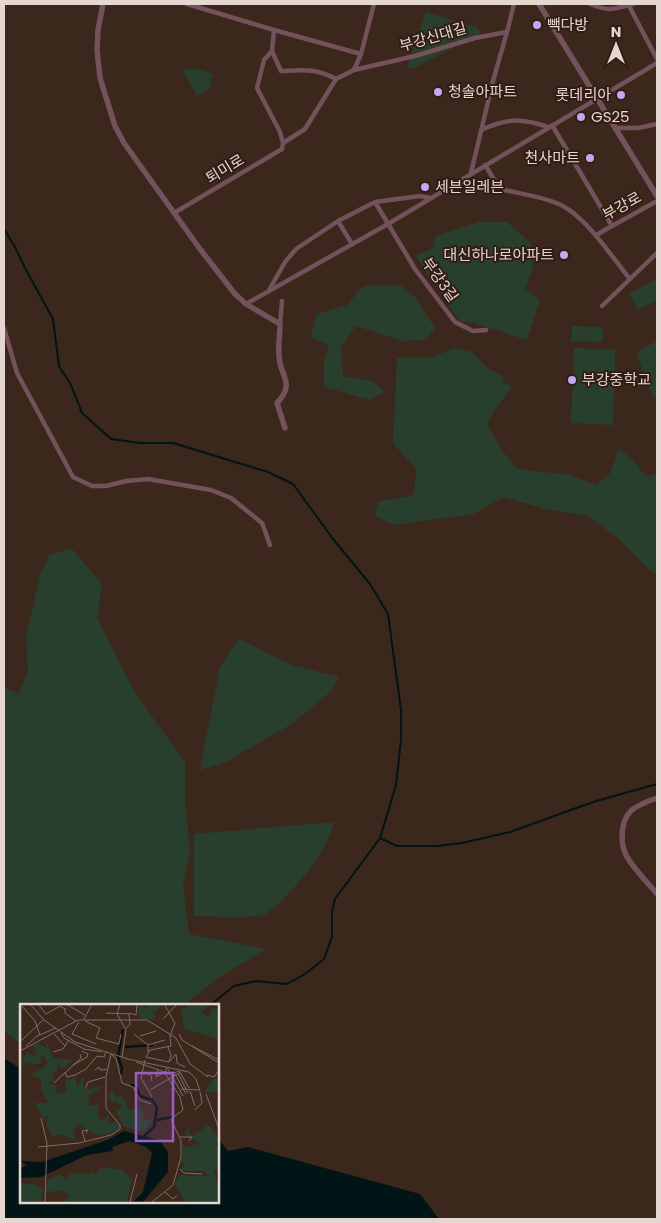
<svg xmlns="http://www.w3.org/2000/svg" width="661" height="1223" viewBox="0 0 661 1223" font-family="Poppins,'Noto Sans KR',sans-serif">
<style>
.green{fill:#293f2d}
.water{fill:#011416}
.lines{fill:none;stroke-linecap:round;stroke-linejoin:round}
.stream{stroke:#011416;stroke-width:2}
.minor{stroke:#74525b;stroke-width:4.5}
.tertiary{stroke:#74525b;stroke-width:5.5}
.poi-dot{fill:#c2a7f2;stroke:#321d14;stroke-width:2}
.labels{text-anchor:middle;stroke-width:4;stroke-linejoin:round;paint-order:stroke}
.poi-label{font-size:15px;fill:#e5d6d0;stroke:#321d14;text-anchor:start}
.street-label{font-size:15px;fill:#e5d6d0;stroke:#321d14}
.inset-river{fill:none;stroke:#011416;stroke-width:2.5}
.inset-road{fill:none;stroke:#806d65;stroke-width:1}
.view{fill:#9b5fc4;fill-opacity:0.15;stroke:#9b5fc4;stroke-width:2.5}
.inset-edge{fill:none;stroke:#e5d6d0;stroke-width:2.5}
</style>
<rect width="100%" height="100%" fill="#3c271d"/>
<path class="green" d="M426,12L478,28L480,34L412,69L407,68Z
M194,68L213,74L209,89L197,96L183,71Z
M479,222H507L531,243L533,267L525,289L540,300L527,340L474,323L459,321L416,256L433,248L435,236Z
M657,279V300L638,310L629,294Z
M401,285L416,298L435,328L426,340L403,341L356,326L341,347L343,376L373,381L384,392L370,400L324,387V361L329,345L311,337L316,314L347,305L363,286Z
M572,326L603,327L602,342L571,341Z
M657,341V396L654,398L643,373L637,352Z
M455,348L472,352L486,367L503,377L504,383L512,386L492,414L487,424L501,449L517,469L570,475L596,485L611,472L618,448L634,461L646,477L657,473V574L649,570L619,539L588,516L545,509L504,497L473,514L393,525L375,515L378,502L413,495L417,470L393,443L397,358L432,357Z
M574,348L615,350L613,425L571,423Z
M72,549L102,584L97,618L135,693L185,762V801L190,851L183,887L189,934L266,949L217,979L184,1005L21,1006V1044L4,1031V687L19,694L28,669L26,638L40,575L50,554Z
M239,638L270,655L295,666L339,677L331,691L293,723L226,762L200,770L220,667Z
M334,822C331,834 325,847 318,857C311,869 275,912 263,915C241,919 216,916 194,916V834Z"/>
<path class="water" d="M4,1058L21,1069V1202H218V1139L228,1151L248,1147L420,1194L439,1219H4Z"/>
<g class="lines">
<path class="stream" d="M4,229L15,247L25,268L53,319L59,366L71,385L82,413L111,439L140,443H173L268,472L293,484L333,539L370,584L388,614L401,710V740L396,785L380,838L335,899L332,912V937L324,959L305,974L287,984L256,981L234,986L209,1006
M380,838L397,846H437L462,843L510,832L593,802L657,784"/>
<path class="minor" d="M187,4L274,30L272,51L264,60L257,88L280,132L283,143
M374,4L361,54L354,70L415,56L475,38L507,32L514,4
M590,4C610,12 613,9 633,4
M628,4L657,59
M274,30L361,54
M272,51L281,71C305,70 314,68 336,79
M552,125L612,226
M615,128H638L657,124
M481,130C507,118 521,118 548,127
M485,165L500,189C520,194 543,196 561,205C587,218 611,256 630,279
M471,173L493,81L507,32
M375,202L415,269L455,322L473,331L486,330
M174,213L282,149L283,143L305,129L336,79L354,70
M338,221L352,244
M596,235L657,201
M268,292L285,262L296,249L338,221L375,202L420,196L430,198
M246,304L388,224L657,63
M602,306L657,253
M280,324L282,301
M4,328L17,373L73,477L92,486H106L126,481L148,479L211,490L231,498L262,523L270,545"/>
<path class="tertiary" d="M103,4L98,30L97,50L100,78L115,126L124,143L200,249L235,294L246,304L280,324C280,334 278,345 279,356C280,377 296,383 277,403L285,428
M539,4L657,196
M657,798C634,806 622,811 622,838C622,843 624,852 627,857C635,870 647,882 657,894"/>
</g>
<g class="poi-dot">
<circle cx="537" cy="25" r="5"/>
<circle cx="438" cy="92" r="5"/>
<circle cx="621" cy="95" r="5"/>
<circle cx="581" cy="117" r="5"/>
<circle cx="590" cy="158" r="5"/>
<circle cx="425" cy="187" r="5"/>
<circle cx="564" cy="255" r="5"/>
<circle cx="572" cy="380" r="5"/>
</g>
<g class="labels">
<g class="poi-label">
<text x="547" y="30">빽다방</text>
<text x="448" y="97">청솔아파트</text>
<text x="611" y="100" text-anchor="end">롯데리아</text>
<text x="591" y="122">GS25</text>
<text x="580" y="163" text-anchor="end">천사마트</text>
<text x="435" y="192">세븐일레븐</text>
<text x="554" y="260" text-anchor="end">대신하나로아파트</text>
<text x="582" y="385">부강중학교</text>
</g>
<g class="street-label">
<text transform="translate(433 37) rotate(-16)" y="5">부강신대길</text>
<text transform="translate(225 169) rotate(-31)" y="5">퇴미로</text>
<text transform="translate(622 206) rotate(-29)" y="5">부강로</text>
<text transform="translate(440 280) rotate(54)" y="5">부강3길</text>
</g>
</g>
<g transform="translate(20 1004)">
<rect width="199" height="199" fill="#3c271d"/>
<path d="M118,0L128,4V0L143,1L135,8L133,6V11L136,12L134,16L119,14ZM169,0H189L181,9L189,14L193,4L197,6L199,35L164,25L161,7ZM27,38L33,54L53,56L43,65L38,60L36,69L32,68L34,77L25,79L36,82L37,87L32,91L47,87L45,80L47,74L52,76L55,72L57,83L63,73L64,86L86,81L68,92L70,101H79L77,110L81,118L89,110V120L95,117L100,121L96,127L78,132L59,121L53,126L55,136L39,130L33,134L26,121L28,111L23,115L15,99H28L21,85V75L11,70L22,65L28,58L23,51L20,53L22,58L18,60L1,59L7,48L16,53L19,50L15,51L17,47L12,42L17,39L26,44ZM195,74H199V88L195,89L193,88L189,89L184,88ZM92,86L98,94L100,91L104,95L109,107L112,105L117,108L120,100L126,116L134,115L126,121L131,122L121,128L104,122L94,104L100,106L101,102L96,97L93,99L89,92ZM188,121L199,134L196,141L199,143V167L194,166V169L199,183V198H166L155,180L159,171L188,172L183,167H161L165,160L161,158L163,139L166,144L175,140L184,142L167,132L166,127L169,123L173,122L169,125V130L173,132ZM92,164L102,166L112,176L107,198H45L50,190L40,186L25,189L29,175L40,171L46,175L50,169L69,170L72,167L73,171L77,170L79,165ZM13,180L23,184L21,198H0V181Z" fill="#293f2d"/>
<path d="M104,127L139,136L148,148V168L123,198H113L123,188L132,149L126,143L110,137L92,143L93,147L67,151L21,173L0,174V165L7,161L0,157L22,158L87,136Z" fill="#011416"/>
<path class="inset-river" d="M105,43L133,41M101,70L102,64L98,53L103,25M111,81L116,82L120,92L132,96L137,103L134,123L124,132M137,116L152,113"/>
<path class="inset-road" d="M0,0L15,17L20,31M10,0L24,16L55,38L108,55L169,68L176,75L180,87M18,0L26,10L40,2L45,5M46,0L65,11M100,0L97,10L106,26L102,53M144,0L155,19L150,32L151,42M45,4V9L56,17M86,9L109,10L110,21L106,24M109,9L116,11L117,0M64,15L72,0M143,15L157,0M65,17L80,24L76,34L99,40L101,30M59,18L52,30L76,40M41,29L44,34L64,45L82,48M34,30L45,42M114,30L128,41V48M159,30L162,36L199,59M120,32L136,27M0,38L23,16M128,41L145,36M6,42L17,32L36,24M172,42L199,56M148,43L151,51L149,58L126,53L130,46L151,42M0,47L58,16H127L156,34L170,60L188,73M33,48L43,45L48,37M92,51L96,54L102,79L113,83L120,96L131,100M125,56L121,74L132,93M150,57L156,50L157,59L165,63M116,58L150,70L160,67M53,61L67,53L68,50L62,47M148,65L163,92M75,66L79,63L80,66L87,65M138,66L136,73L145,68M45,68L47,73L55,71L66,65L77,52L84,53L86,48M122,68L131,71L132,77M160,68L169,84M158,69L168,89M155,70L166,90M187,71L194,73L199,66M34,79L61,54L60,50M65,85L68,78L85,73M161,85L179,86M130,86L161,68M170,87L175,102M186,90L199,125M175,106L182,99L180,88M21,114L27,139L25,198M160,133H172L169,137M65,137L62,127L68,126L66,129M18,143L59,139L91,131L100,125V121L86,104V73L91,50M160,165L164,169L182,170M145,188L153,195L157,191M110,198L117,170M132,198L153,181L161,153V137L151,115L163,106L160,93L145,69L147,64"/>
<path class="view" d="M116,69H153V137H116Z"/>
<rect width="199" height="199" class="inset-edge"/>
</g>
<rect width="661" height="1223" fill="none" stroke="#e5d6d0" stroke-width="10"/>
<g transform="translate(616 45)" stroke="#321d14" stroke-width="4" paint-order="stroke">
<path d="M0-4L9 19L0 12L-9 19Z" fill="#e5d6d0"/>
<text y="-8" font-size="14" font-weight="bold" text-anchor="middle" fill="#e5d6d0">N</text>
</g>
</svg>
